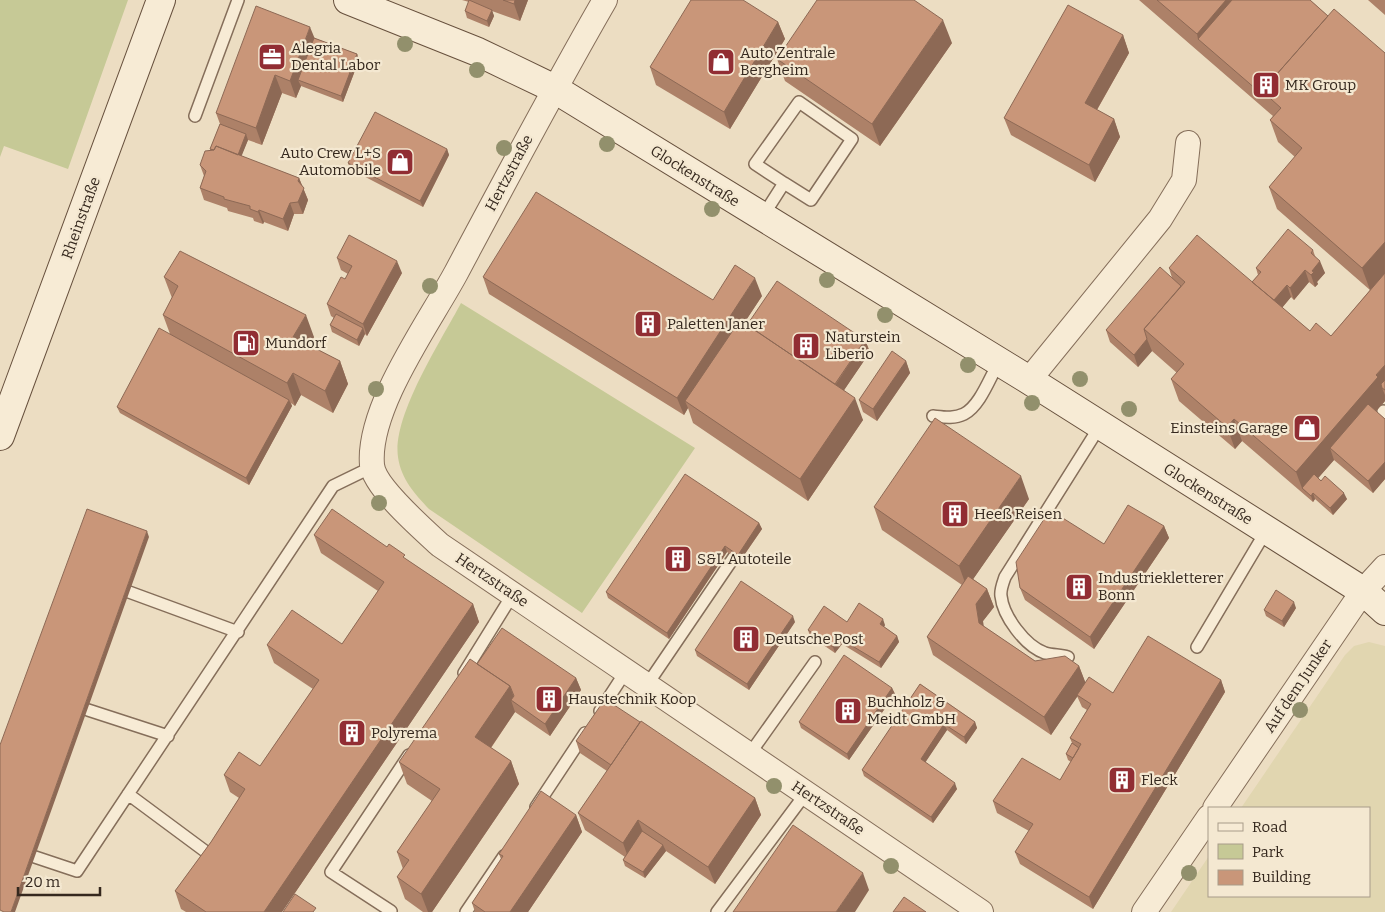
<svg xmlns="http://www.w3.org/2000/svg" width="1385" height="912" viewBox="0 0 1385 912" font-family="Bitter,serif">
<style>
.farmland{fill:#e1d6b0}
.green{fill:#c6c996}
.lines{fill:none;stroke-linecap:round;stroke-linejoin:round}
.lane-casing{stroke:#856e5a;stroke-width:14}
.street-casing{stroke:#856e5a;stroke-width:26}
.secondary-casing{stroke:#67503d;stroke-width:30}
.lane{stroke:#f7ebd5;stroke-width:11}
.street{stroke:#f7ebd5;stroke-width:24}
.secondary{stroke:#f7ebd5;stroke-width:28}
.tree{fill:#92906c}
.wall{fill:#ad8168}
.shaded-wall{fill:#8d6955}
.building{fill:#c99679;stroke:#8d6955}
.labels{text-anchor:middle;stroke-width:4.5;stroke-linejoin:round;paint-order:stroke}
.poi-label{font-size:15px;fill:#35281e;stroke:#f4e8d1;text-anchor:start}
.street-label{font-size:15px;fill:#35281e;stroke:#f4e8d1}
</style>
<rect width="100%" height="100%" fill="#ecddc2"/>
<path class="farmland" d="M1369,642L1385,646V912H1171L1209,856V896H1369V808H1241L1345,655L1354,646Z"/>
<path class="green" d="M0,0H128L68,169L4,146L0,157Z
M461,303L695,448L582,613L429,509C415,494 401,479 398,457C392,416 441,341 461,303Z"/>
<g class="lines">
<defs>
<path id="lane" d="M195,116L238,0
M763,216L784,183L755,164L799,102L852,139L811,200L784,183
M1383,411L1385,413
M933,416C943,417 954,419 964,414C980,406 990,377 999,362
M129,592L238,632
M1197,647L1266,531
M1068,657C1060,655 1052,655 1045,653C1025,646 1003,616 1001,596C1000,590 1003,583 1005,577L1100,426
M464,673L513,594
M647,685L734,557
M88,710L168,736
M600,711L626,671
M749,755L815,662
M128,794L217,860
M536,807L585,733
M35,857L77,871L333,486L372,467
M391,911L331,872L409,755
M466,912L504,856
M717,912L806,793"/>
<path id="street" d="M605,0C553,90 505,181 456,273C429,323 367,408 372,465C374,487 424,530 440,545L981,912
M1029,380L1160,219L1184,180L1188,143
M1215,808L1363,591L1385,567
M1144,912L1209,817"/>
<path id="secondary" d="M348,0L478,52L553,88L1029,380L1363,591L1385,611
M0,436L161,0"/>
</defs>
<use href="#lane" class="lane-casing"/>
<use href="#street" class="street-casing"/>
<use href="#secondary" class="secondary-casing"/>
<use href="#lane" class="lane"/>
<use href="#street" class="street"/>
<use href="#secondary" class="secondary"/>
</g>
<g class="tree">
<circle cx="405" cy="44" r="8"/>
<circle cx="477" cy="70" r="8"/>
<circle cx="607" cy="144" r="8"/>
<circle cx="504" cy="148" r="8"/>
<circle cx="712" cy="209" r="8"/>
<circle cx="827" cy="280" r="8"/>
<circle cx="430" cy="286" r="8"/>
<circle cx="885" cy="315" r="8"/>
<circle cx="968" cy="365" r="8"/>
<circle cx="1080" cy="379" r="8"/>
<circle cx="376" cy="389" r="8"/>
<circle cx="1032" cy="403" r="8"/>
<circle cx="1129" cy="409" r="8"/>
<circle cx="379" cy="503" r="8"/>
<circle cx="1300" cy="710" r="8"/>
<circle cx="774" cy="786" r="8"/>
<circle cx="891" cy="866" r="8"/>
<circle cx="1189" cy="873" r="8"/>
</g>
<path class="wall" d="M462,0H528L520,21L492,11L494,16L489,27L467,18L465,11L469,2Z
M1139,0H1310L1328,16L1385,53V401L1376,411L1385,419V479L1373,493L1334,460L1318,478L1347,499L1333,515L1315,499L1313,502L1242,441L1235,449L1179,401L1171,379L1177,373L1152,351L1138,367L1110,342L1106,330L1172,278L1169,268L1252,282L1258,275L1256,268L1313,250L1315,256L1325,273L1317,282L1318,284L1315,287L1309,282L1294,300L1291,297L1282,308L1310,331L1331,336L1370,290L1277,209L1269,187L1295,157L1278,142L1270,120L1273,116Z
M1368,0H1385V15Z
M778,22L785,39L730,129L656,85L650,67Z
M1123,35L1129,53L1097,110L1114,119L1120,137L1095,182L1011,135L1004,118Z
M314,38L357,54L359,60L343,102L301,86L296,98L282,93L262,145L248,140L241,156L299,178L308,200L303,214H294L288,231L264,222L263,224L254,221L253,218L228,211L227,208L204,200L200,188L204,176L200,165L210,151V149L220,124L216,113Z
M952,43L880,146L785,81L777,59Z
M447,149L449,155L423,207L350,169L348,163Z
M337,258L402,273L367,336L365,334L359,346L332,332L330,325L334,318L331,316L327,304L345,279L348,274L341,270Z
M164,277L314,337L309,345L340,361L348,384L333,413L301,395L295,406L291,403L292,406L249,485L120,413L117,407L170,334L163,315L172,298Z
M483,277L713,300L762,296L744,323L747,325L865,340L870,352L844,390L863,420L808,501L693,423L688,408L684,415L489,294Z
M906,361L910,373L877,421L863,412L859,400Z
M1029,499L973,579L987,589L994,607L983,621V626L1035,661L1079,666L1085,682L1113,693L1221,680L1225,692L1093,909L1020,864L1015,852L1029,831L997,813L993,801L1060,780L1071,762L1068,760L1066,754L1072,743L1070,738L1087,710L1082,707L1077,696L1051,735L933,655L927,637L962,585L882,530L874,507Z
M759,523L762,529L740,561L727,552L669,639L608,598L606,592Z
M1164,526L1169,538L1094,649L1025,600L1020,588L1104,544Z
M314,535L407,560L473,604L479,622L282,912H186L181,909L175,891L211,842L239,798L230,792L224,775L260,766L313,689L274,663L267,645L342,644L378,591L321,553Z
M1296,608L1284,627L1266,616L1264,610Z
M795,622L749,690L697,656L695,650Z
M847,622L885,625L884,627L897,636L899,642L881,668L842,644L835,653L810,636L808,630Z
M477,664L576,678L581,690L550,736L515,712L491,748L511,761L519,784L432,912H423L405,899L397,877L403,869L397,852L432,801L407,784L399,762Z
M920,684L975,722L977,728L966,744L947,730L925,762L957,789L933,823L864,776L862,770Z
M892,688L895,694L849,760L801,728L799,722Z
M640,722L755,798L761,815L715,884L666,851L645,878L625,866L623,860L625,857L585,830L578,813L607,771L580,753L576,741Z
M576,815L582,832L528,912H475L472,903L501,859L499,854Z"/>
<path class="shaded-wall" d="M515,0H528L520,21L514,4Z
M1226,0H1253L1198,39L1197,34Z
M492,10L494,16L489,27L487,21Z
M943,20L952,43L880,146L872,124Z
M778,22L785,39L730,129L724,112Z
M310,27L317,44L298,80L301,86L296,98L290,81Z
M1123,35L1129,53L1091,120L1085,103Z
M357,54L359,60L343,102L341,96Z
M275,75L282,93L262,145L256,128Z
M1114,119L1120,137L1095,182L1089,165Z
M246,134L248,140L238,165L236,159Z
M447,149L449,155L423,207L420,201Z
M299,178L308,200L303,214L298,202V181Z
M290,203L294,214L288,231L283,219Z
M259,210L264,222L263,224L258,212Z
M1385,242V274L1370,290L1362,268Z
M397,261L402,273L367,336L363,324Z
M1320,261L1325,273L1317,282L1318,284L1315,287L1311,275L1312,271Z
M1305,270L1309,282L1294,300L1290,288Z
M755,278L762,296L691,404L685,401L688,408L684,415L677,398Z
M1287,285L1291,297L1275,316L1270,304Z
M306,315L314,337L301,359L293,337Z
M363,328L365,334L359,346L357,340Z
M1147,339L1152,351L1138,367L1134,355Z
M865,340L870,352L836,402L832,390Z
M340,361L348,384L333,413L325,391Z
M906,361L910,373L877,421L873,409Z
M1385,365V390L1382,388L1385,395V401L1338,455L1330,448L1334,460L1306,492L1302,488L1296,472Z
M293,373L301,395L295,406L287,383Z
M855,398L863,420L808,501L800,479Z
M289,400L292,406L249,485L246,478Z
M1234,419L1242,441L1235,449L1227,427Z
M1385,462V479L1373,493L1368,481Z
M1021,476L1029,499L967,588L959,566Z
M1313,493L1315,499L1313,502L1311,496Z
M1344,493L1347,499L1333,515L1330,508Z
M759,523L762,529L740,561L738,555Z
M1164,526L1169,538L1094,649L1090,637Z
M147,531L149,537L15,912H11Z
M725,546L727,552L669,639L667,633Z
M987,589L994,607L983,621L986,640L979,623L976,604Z
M1294,602L1296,608L1284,627L1282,621Z
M473,604L479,622L282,912H264Z
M793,616L795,622L749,690L747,684Z
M883,619L885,625L882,630L880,624Z
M897,636L899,642L881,668L879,662Z
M839,638L842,644L835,653L833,647Z
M1079,666L1086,684L1051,735L1044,717Z
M576,678L581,690L550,736L545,724Z
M1221,680L1225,692L1093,909L1089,897Z
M510,686L516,704L511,700L515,712L483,759L475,737Z
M892,688L895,694L849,760L847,754Z
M975,722L977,728L966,744L964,737Z
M944,724L947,730L923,766L921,759Z
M511,761L519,784L432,912H428L421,894Z
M955,783L957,789L933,823L931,817Z
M755,798L761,815L715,884L708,867Z
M576,815L582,832L528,912H510Z
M638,820L645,837L629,860L623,843Z
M663,845L666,851L645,878L643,872Z
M863,873L869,890L855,912H836Z"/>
<path class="building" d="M469,0L492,10L487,21L465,11Z
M503,0H515L514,4Z
M691,0H743L778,22L724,112L650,67Z
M817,0H914L943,20L872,124L777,59Z
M1157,0H1226L1197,34Z
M1232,0H1310L1328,16L1262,91L1264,96L1198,39Z
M1068,5L1123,35L1085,103L1114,119L1089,165L1004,118Z
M256,6L310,27L290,81L275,75L256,128L216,113Z
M1334,9L1385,53V242L1362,268L1269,187L1302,148L1270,120L1281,108L1262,91Z
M314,38L357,54L341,96L298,80Z
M375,112L447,149L420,201L348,163Z
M220,124L246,134L238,155L216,146L214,150L210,149Z
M216,146L299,178L298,181L304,188L298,202L290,203L283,219L259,210L258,212L250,209V206L224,199V197L200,188L206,171L200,165L205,151L214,150Z
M536,192L713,300L735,265L755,278L677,398L483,277Z
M1288,229L1313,250L1311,253L1320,261L1312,271L1314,272L1311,275L1305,270L1290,288L1287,285L1274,300L1252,282L1261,272L1256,268Z
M349,235L397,261L363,324L327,304L341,277L345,279L352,266L337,258Z
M1197,235L1310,331L1316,323L1331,336L1385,273V365L1376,375L1378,377L1296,472L1234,419L1227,427L1171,379L1184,364L1144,329L1185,282L1169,268Z
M180,251L306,315L293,337L340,361L325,391L293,373L287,383L163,315L178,286L164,277Z
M1160,267L1181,286L1144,329L1147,339L1134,355L1106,330Z
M777,281L865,340L835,384L747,325Z
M336,314L363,328L357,340L330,325Z
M740,320L855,398L800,479L685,401Z
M159,328L289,400L246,478L117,407Z
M892,351L906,361L873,409L859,400Z
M1385,380V390L1382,388L1381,384Z
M1368,404L1385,419V462L1368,481L1330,448Z
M935,418L1021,476L959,566L874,507Z
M685,474L759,523L738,555L725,546L667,633L606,592Z
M1314,474L1321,481L1325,476L1344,493L1330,508L1313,493L1311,496L1302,488Z
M1128,505L1164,526L1090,637L1020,588L1016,562L1050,510L1104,544Z
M87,509L147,531L11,912H4L0,910V745Z
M332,509L387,547L389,544L405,555L403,557L473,604L264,912H206L175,891L211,842L245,789L224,775L239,752L260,766L319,680L267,645L292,610L342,644L384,582L314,535Z
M968,576L987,589L976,604L979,623L1035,661L1065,656L1079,666L1044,717L927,637Z
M741,581L793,616L747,684L695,650Z
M1276,590L1294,602L1282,621L1264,610Z
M859,603L883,619L880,624L897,636L879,662L839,638L833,647L808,630L824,606L847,622Z
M502,628L576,678L545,724L511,700L514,696L510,686L477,664Z
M1148,636L1221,680L1089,897L1015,852L1033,824L993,801L1022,758L1060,780L1081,744L1070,738L1091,704L1077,695L1089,677L1113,693Z
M844,655L892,688L847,754L799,722Z
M470,659L510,686L475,737L511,761L421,894L397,877L409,860L397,852L440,789L399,762Z
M920,684L975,722L964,737L944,724L921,759L955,783L931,817L862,770Z
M605,699L640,722L611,765L576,741Z
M641,721L755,798L708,867L638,820L623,843L578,813Z
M1072,743L1079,748L1073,758L1066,754Z
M541,791L576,815L510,912H485L472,903L503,856L499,854Z
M793,825L863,873L836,912H733Z
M642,831L663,845L643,872L623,860Z
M295,894L316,908L313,912H283Z
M904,897L926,912H893Z"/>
<defs>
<symbol id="office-square" viewBox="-11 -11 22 22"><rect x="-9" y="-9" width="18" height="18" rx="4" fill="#912d33" stroke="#f4e8d1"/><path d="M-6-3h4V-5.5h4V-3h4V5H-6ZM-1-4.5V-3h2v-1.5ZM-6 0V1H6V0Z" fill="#fff"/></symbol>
<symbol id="shop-square" viewBox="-11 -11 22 22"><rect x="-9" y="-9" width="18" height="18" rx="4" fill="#912d33" stroke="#f4e8d1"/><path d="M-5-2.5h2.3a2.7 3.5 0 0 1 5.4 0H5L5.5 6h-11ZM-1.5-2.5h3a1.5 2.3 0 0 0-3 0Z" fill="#fff"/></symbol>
<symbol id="building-square" viewBox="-11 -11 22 22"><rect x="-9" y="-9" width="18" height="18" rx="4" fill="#912d33" stroke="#f4e8d1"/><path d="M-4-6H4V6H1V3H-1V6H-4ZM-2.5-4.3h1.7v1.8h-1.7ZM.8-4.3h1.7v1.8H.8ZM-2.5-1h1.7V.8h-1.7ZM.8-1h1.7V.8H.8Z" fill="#fff"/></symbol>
<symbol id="fuel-square" viewBox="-11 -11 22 22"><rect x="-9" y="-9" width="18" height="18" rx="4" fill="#912d33" stroke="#f4e8d1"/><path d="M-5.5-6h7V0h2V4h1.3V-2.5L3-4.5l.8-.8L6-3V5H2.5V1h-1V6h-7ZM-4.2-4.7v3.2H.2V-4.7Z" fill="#fff"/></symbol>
</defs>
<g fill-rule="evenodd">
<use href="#office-square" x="256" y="41" width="32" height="32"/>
<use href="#shop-square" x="705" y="46" width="32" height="32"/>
<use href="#building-square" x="1250" y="69" width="32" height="32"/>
<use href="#shop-square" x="384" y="146" width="32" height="32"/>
<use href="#building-square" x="632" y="308" width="32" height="32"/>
<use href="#fuel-square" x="230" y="327" width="32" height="32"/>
<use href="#building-square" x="790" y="330" width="32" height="32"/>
<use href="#shop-square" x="1291" y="412" width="32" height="32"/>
<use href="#building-square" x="939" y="498" width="32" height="32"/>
<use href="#building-square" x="662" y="543" width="32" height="32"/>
<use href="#building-square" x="1063" y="571" width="32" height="32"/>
<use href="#building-square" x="730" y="623" width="32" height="32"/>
<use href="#building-square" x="533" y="683" width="32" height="32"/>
<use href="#building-square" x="832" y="695" width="32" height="32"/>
<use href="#building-square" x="336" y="717" width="32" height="32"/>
<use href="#building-square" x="1106" y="764" width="32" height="32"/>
</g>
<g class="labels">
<g class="poi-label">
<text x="291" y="53">Alegria<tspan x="291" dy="17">Dental Labor</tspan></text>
<text x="740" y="58">Auto Zentrale<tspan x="740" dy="17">Bergheim</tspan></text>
<text x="1285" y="90">MK Group</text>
<text x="381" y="158" text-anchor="end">Auto Crew L+S<tspan x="381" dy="17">Automobile</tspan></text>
<text x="667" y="329">Paletten Janer</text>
<text x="825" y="342">Naturstein<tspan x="825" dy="17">Liberio</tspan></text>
<text x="265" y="348">Mundorf</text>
<text x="1288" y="433" text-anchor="end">Einsteins Garage</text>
<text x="974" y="519">Heeß Reisen</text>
<text x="697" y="564">S&amp;L Autoteile</text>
<text x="1098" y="583">Industriekletterer<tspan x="1098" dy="17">Bonn</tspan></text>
<text x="765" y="644">Deutsche Post</text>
<text x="568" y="704">Haustechnik Koop</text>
<text x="867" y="707">Buchholz &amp;<tspan x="867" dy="17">Meidt GmbH</tspan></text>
<text x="371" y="738">Polyrema</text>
<text x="1141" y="785">Fleck</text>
</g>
<g class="street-label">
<text transform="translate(509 173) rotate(-62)" y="5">Hertzstraße</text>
<text transform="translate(695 176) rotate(32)" y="5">Glockenstraße</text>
<text transform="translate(81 218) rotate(-70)" y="5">Rheinstraße</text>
<text transform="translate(1208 494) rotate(32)" y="5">Glockenstraße</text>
<text transform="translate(492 580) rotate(34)" y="5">Hertzstraße</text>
<text transform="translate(1298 686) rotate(-56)" y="5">Auf dem Junker</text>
<text transform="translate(828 808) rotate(34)" y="5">Hertzstraße</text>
</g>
</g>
<rect x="1208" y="807" width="162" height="90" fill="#f4e8d1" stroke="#a89b89"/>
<rect x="1218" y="823" width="25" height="8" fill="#f7ebd5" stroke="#a89b89"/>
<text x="1252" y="832" font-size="15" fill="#35281e">Road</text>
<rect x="1218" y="844" width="25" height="15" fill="#c6c996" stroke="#a89b89"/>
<text x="1252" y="857" font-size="15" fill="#35281e">Park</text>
<rect x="1218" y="870" width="25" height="15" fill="#c99679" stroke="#a89b89"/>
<text x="1252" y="882" font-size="15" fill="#35281e">Building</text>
<path d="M18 887v8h82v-8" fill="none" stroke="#35281e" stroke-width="2.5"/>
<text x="25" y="887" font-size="15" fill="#35281e" stroke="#f4e8d1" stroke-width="4" paint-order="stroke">20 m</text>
</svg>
